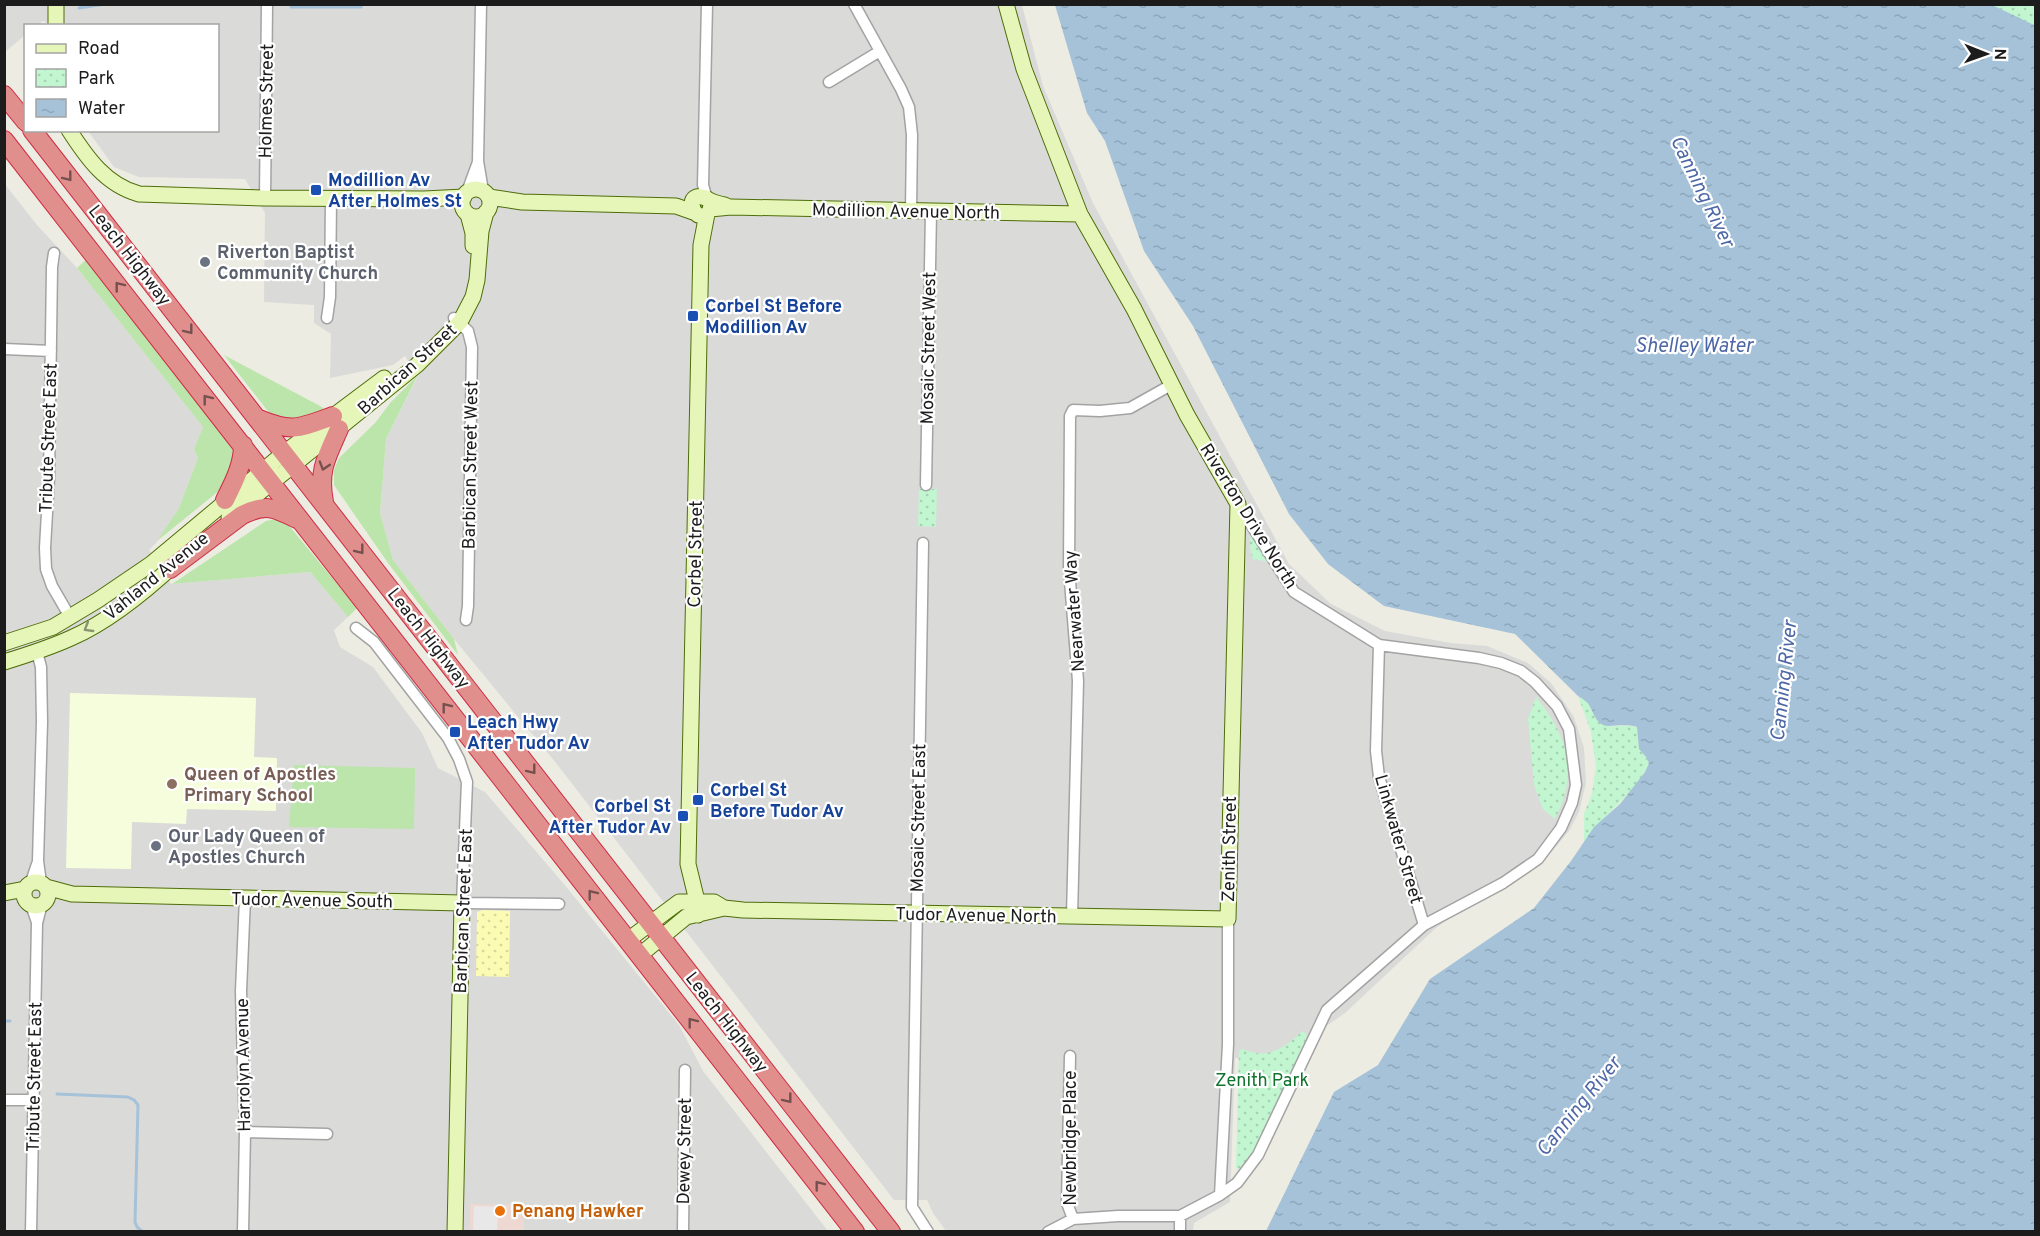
<svg xmlns="http://www.w3.org/2000/svg" width="2040" height="1236" viewBox="0 0 2040 1236" font-family="Overpass,sans-serif">
<style>
.residential{fill:#dadad9}
.commercial{fill:#eed9d2}
.education{fill:#f6fddc}
.grass{fill:#bbe5aa}
.sand{fill:url(#sand-dots)}
.park{fill:url(#park-dots)}
.parking{fill:#e8e8e8}
.water{fill:url(#water-ripples)}
.lines{fill:none;stroke-linecap:round;stroke-linejoin:round}
.stream{stroke:#a5c2d9;stroke-width:3}
.street-casing{stroke:#a3a3a3;stroke-width:13}
.secondary-casing{stroke:#4e6d0a;stroke-width:17}
.highway-casing{stroke:#ce2c43;stroke-width:20}
.street{stroke:#fff;stroke-width:10}
.secondary{stroke:#e6f6b8;stroke-width:15}
.highway{stroke:#e18f8d;stroke-width:18}
.oneway{stroke:#75504f}
.oneway2{stroke:#8b9472}
.transit-dot{fill:#1a4fb4;stroke:#fff;stroke-width:2}
.worship-dot{fill:#6b7280;stroke:#fff;stroke-width:2}
.education-dot{fill:#8d6e63;stroke:#fff;stroke-width:2}
.food-dot{fill:#e8710a;stroke:#fff;stroke-width:2}
.labels{text-anchor:middle;stroke-width:4.5;stroke-linejoin:round;paint-order:stroke}
.street-label{font-size:18px;fill:#1c1c1c;stroke:#fff}
.transit-label{font-size:18px;font-weight:bold;fill:#164399;stroke:#fff;text-anchor:start}
.worship-label{font-size:18px;font-weight:bold;fill:#5b616d;stroke:#fff;text-anchor:start}
.education-label{font-size:18px;font-weight:bold;fill:#785e54;stroke:#fff;text-anchor:start}
.park-label{font-size:18px;fill:#10742d;stroke:#fff}
.food-label{font-size:18px;font-weight:bold;fill:#c56008;stroke:#fff;text-anchor:start}
.water-label{font-size:20px;font-style:italic;fill:#4e68a7;stroke:#fff}
</style>
<defs>
<pattern id="sand-dots" width="8" height="8" patternUnits="userSpaceOnUse" patternTransform="scale(1.5)"><rect width="8" height="8" fill="#fbfbb3"/><path d="M2 2h.1M6 6h.1" fill="none" stroke="#d7d799" stroke-width="1.8" stroke-linecap="round"/></pattern>
<pattern id="park-dots" width="8" height="8" patternUnits="userSpaceOnUse" patternTransform="scale(1.5)"><rect width="8" height="8" fill="#c1f6d0"/><path d="M2 2h.1M6 6h.1" fill="none" stroke="#a5d2b2" stroke-width="1.8" stroke-linecap="round"/></pattern>
<pattern id="water-ripples" width="26" height="14" patternUnits="userSpaceOnUse" patternTransform="scale(1.5)"><rect width="26" height="14" fill="#a5c2d9"/><path d="M2 4q2-2 4 0t4 0M15 11q2-2 4 0t4 0" fill="none" stroke="#8da6ba"/></pattern>
</defs>
<rect width="100%" height="100%" fill="#edece2"/>
<path class="residential" d="M5,4L1022,5L1043,86L1093,203L1289,564L1331,604L1385,631L1451,643L1487,646L1528,663L1551,683L1574,717L1584,748L1586,783L1579,812L1569,831L1541,864L1517,881L1461,911L1437,927L1345,1013L1295,1048L1262,1059L1235,1058L1230,1202L1194,1223L1193,1231H946L933,1213L927,1200H894L556,763L454,639L393,560L380,513L386,439L418,376L405,356L393,365L330,378L331,334L314,323V305L264,302L265,213L245,179L139,177L114,167L88,131L218,130V26H53L43,21L37,25L26,26L25,35L5,52Z
M4,183L37,225L77,268L203,427L194,449L198,458L179,508L156,543L149,550L171,584L310,572L348,617L334,630L340,647L373,667L422,733L438,768L485,792L563,883L679,1025L703,1071L828,1231H5Z"/>
<path class="commercial" d="M470,1204L524,1205V1231L470,1232Z"/>
<path class="education" d="M70,693L256,698L254,757L277,758L276,811L187,809L186,824L132,822L131,869L66,868Z"/>
<path class="grass" d="M89,257L237,447L231,471L220,490L157,541L179,508L198,458L194,449L203,427L77,268Z
M224,355L322,407L325,412L305,421L274,417L267,410Z
M418,375L386,439L380,513L393,560L454,639L458,655L388,563L334,485V470L339,458L375,423L391,402Z
M276,519L286,522L357,608L348,617L310,572L172,584L266,521Z
M294,765L415,768L414,829L289,827Z"/>
<path class="sand" d="M483,910L510,911L509,977L476,976L477,912Z"/>
<path class="park" d="M1990,5H2035V26Z
M919,489H937L936,527L918,526Z
M1251,518L1279,568L1265,561L1252,559L1250,544Z
M1578,696C1582,699 1587,701 1589,705C1594,713 1597,724 1608,726C1618,727 1626,724 1637,727L1639,749L1646,757L1649,763C1635,795 1602,814 1584,843V814L1592,793L1596,767L1591,732Z
M1536,697C1568,737 1579,772 1555,819L1543,809L1534,785L1528,719Z
M1303,1031L1307,1035L1305,1045C1295,1066 1254,1164 1237,1170L1236,1166L1239,1051L1242,1049C1269,1060 1282,1049 1303,1031Z"/>
<path class="parking" d="M474,1206L498,1207L497,1231H473Z"/>
<path class="water" d="M1990,4L2036,26L2035,1231H1266L1334,1092L1378,1065L1430,979L1534,908L1571,861L1594,827L1620,804L1645,772L1649,763L1646,757L1639,749L1637,727C1626,724 1618,726 1608,726C1596,725 1594,713 1589,705C1587,701 1582,699 1578,696L1515,634L1384,606L1328,564L1289,514L1193,326L1144,251L1105,141L1087,113L1055,5Z"/>
<g class="lines">
<path class="stream" d="M291,7H361L362,4
M79,8L105,4
M4,1021H10
M57,1094L128,1097L134,1100L138,1105L135,1222L137,1227L143,1232"/>
<defs>
<path id="street" d="M481,4L478,161L483,191
M707,4L703,185L707,199
M854,4L901,89L909,107L912,135L911,211
M829,82L880,51
M467,192L478,162
M265,198L267,4
M54,253L52,267L49,478L45,548L46,569L52,586L70,617
M327,318L330,297L331,198
M454,318L468,331L472,347L468,606L466,620
M4,349L51,351
M926,485L931,212
M923,543L912,1207L928,1232
M356,628L374,642L448,738L459,759L467,782L462,903L559,904
M1379,645L1376,751L1379,777L1424,925
M37,652L41,667L42,722L38,861L41,883
M31,882L37,864
M31,905L37,922
M1072,916L1078,681L1069,569L1070,416L1073,410L1100,411L1130,408L1171,385
M1070,1056L1067,1203L1073,1219
M4,1100H34
M245,1132L327,1134
M1220,1195L1228,1044V919
M31,1232L37,923L42,904
M243,1232L245,1132L241,991L245,898
M683,1232L685,1070
M1048,1232L1073,1219L1118,1216H1180L1220,1195L1237,1183L1258,1155L1327,1010L1424,925L1503,883L1538,859L1561,828L1572,803L1576,785L1569,729L1557,706L1535,682L1521,671L1501,663L1479,658L1379,645L1294,592L1238,504
M1180,1232V1216"/>
<path id="secondary" d="M56,26V4
M69,130C87,158 106,185 139,194L265,198L424,199L464,197
M462 203a14 14 0 1 1 28 0a14 14 0 1 1-28 0Z
M489,197L522,202L676,206L693,212
M710,209L731,207L1080,214
M468,214L473,233V246
M698,215C690,210 689,194 702,197C708,198 706,199 711,201C715,203 720,204 725,205
M229,517L417,365L460,322L473,297L477,280L481,231L486,212
M4,643L53,627L98,600L151,564L284,453L384,378
M4,662C27,655 49,648 71,638C108,622 147,590 177,562
M24 894a12 12 0 1 1 24 0a12 12 0 1 1-24 0Z
M46,887L72,894L462,903L455,1232
M4,893L25,889
M698,915L697,901L688,864L701,245L707,214
M628,940L679,902H714L724,908L743,910L1228,919L1238,504L1187,415L1134,309L1080,214L1024,69L1006,4
M640,955L686,917L724,908"/>
<path id="highway" d="M4,95L26,122
M32,130L891,1232
M4,140L855,1232
M259,419C293,433 299,428 333,416
M225,500C234,482 243,465 243,445
M324,502C318,471 326,458 339,429
M170,569L242,515C266,503 275,508 297,519"/>
</defs>
<use href="#street" class="street-casing"/>
<use href="#secondary" class="secondary-casing"/>
<use href="#highway" class="highway-casing"/>
<use href="#street" class="street"/>
<use href="#secondary" class="secondary"/>
<use href="#highway" class="highway"/>
</g>
<defs><path id="oneway-chevron" d="M-2-3.5L2.5 0L-2 3.5" fill="none" stroke-width="1.6" stroke-linecap="round" stroke-linejoin="round" transform="scale(1.5)"/></defs>
<g class="oneway">
<use href="#oneway-chevron" transform="translate(68 177) rotate(52)"/>
<use href="#oneway-chevron" transform="translate(119 286) rotate(-128)"/>
<use href="#oneway-chevron" transform="translate(189 330) rotate(52)"/>
<use href="#oneway-chevron" transform="translate(207 399) rotate(-128)"/>
<use href="#oneway-chevron" transform="translate(324 466) rotate(107)"/>
<use href="#oneway-chevron" transform="translate(360 550) rotate(52)"/>
<use href="#oneway-chevron" transform="translate(446 707) rotate(-128)"/>
<use href="#oneway-chevron" transform="translate(532 770) rotate(52)"/>
<use href="#oneway-chevron" transform="translate(592 894) rotate(-128)"/>
<use href="#oneway-chevron" transform="translate(692 1022) rotate(-128)"/>
<use href="#oneway-chevron" transform="translate(788 1099) rotate(52)"/>
<use href="#oneway-chevron" transform="translate(819 1185) rotate(-128)"/>
</g>
<use class="oneway2" href="#oneway-chevron" transform="translate(88 628) rotate(149)"/>
<g class="transit-dot">
<rect x="310" y="184" width="12" height="12" rx="3"/>
<rect x="687" y="310" width="12" height="12" rx="3"/>
<rect x="449" y="726" width="12" height="12" rx="3"/>
<rect x="692" y="794" width="12" height="12" rx="3"/>
<rect x="677" y="810" width="12" height="12" rx="3"/>
</g>
<g class="worship-dot">
<circle cx="205" cy="262" r="6"/>
<circle cx="156" cy="846" r="6"/>
</g>
<circle class="education-dot" cx="172" cy="784" r="6"/>
<circle class="food-dot" cx="500" cy="1211" r="6"/>
<g class="labels">
<g class="street-label">
<text transform="translate(266 101) rotate(-89)" y="6">Holmes Street</text>
<text transform="translate(906 211) rotate(1)" y="6">Modillion Avenue North</text>
<text transform="translate(130 255) rotate(52)" y="6">Leach Highway</text>
<text transform="translate(928 348) rotate(-89)" y="6">Mosaic Street West</text>
<text transform="translate(407 369) rotate(-42)" y="6">Barbican Street</text>
<text transform="translate(48 438) rotate(-88)" y="6">Tribute Street East</text>
<text transform="translate(470 465) rotate(-89)" y="6">Barbican Street West</text>
<text transform="translate(1249 516) rotate(58)" y="6">Riverton Drive North</text>
<text transform="translate(695 554) rotate(-89)" y="6">Corbel Street</text>
<text transform="translate(156 576) rotate(-39)" y="6">Vahland Avenue</text>
<text transform="translate(1074 611) rotate(-94)" y="6">Nearwater Way</text>
<text transform="translate(429 638) rotate(52)" y="6">Leach Highway</text>
<text transform="translate(918 818) rotate(-89)" y="6">Mosaic Street East</text>
<text transform="translate(1399 839) rotate(74)" y="6">Linkwater Street</text>
<text transform="translate(1229 849) rotate(-89)" y="6">Zenith Street</text>
<text transform="translate(312 900) rotate(1)" y="6">Tudor Avenue South</text>
<text transform="translate(463 911) rotate(-88)" y="6">Barbican Street East</text>
<text transform="translate(976 915) rotate(1)" y="6">Tudor Avenue North</text>
<text transform="translate(727 1022) rotate(52)" y="6">Leach Highway</text>
<text transform="translate(243 1065) rotate(-91)" y="6">Harrolyn Avenue</text>
<text transform="translate(34 1077) rotate(-89)" y="6">Tribute Street East</text>
<text transform="translate(1070 1138) rotate(-90)" y="6">Newbridge Place</text>
<text transform="translate(684 1151) rotate(-89)" y="6">Dewey Street</text>
</g>
<g class="transit-label">
<text x="328" y="186">Modillion Av<tspan x="328" dy="21">After Holmes St</tspan></text>
<text x="705" y="312">Corbel St Before<tspan x="705" dy="21">Modillion Av</tspan></text>
<text x="467" y="728">Leach Hwy<tspan x="467" dy="21">After Tudor Av</tspan></text>
<text x="710" y="796">Corbel St<tspan x="710" dy="21">Before Tudor Av</tspan></text>
<text x="671" y="812" text-anchor="end">Corbel St<tspan x="671" dy="21">After Tudor Av</tspan></text>
</g>
<g class="worship-label">
<text x="217" y="258">Riverton Baptist<tspan x="217" dy="21">Community Church</tspan></text>
<text x="168" y="842">Our Lady Queen of<tspan x="168" dy="21">Apostles Church</tspan></text>
</g>
<g class="education-label">
<text x="184" y="780">Queen of Apostles<tspan x="184" dy="21">Primary School</tspan></text>
</g>
<g class="park-label">
<text x="1262" y="1086">Zenith Park</text>
</g>
<g class="food-label">
<text x="512" y="1217">Penang Hawker</text>
</g>
<g class="water-label">
<text transform="translate(1703 191) rotate(64)" y="7">Canning River</text>
<text x="1694" y="352">Shelley Water</text>
<text transform="translate(1783 681) rotate(-84)" y="7">Canning River</text>
<text transform="translate(1578 1106) rotate(-51)" y="7">Canning River</text>
</g>
</g>
<rect width="2040" height="1236" fill="none" stroke="#1c1c1c" stroke-width="12"/>
<rect x="24" y="24" width="195" height="108" fill="#ffffff" stroke="#a4a4a4" stroke-width="1.5"/>
<rect x="36" y="44" width="30" height="9" fill="#e6f6b8" stroke="#a4a4a4" stroke-width="1.5"/>
<text x="78" y="54" font-size="18" fill="#1c1c1c">Road</text>
<rect x="36" y="69" width="30" height="18" fill="url(#park-dots)" stroke="#a4a4a4" stroke-width="1.5"/>
<text x="78" y="84" font-size="18" fill="#1c1c1c">Park</text>
<rect x="36" y="99" width="30" height="18" fill="url(#water-ripples)" stroke="#a4a4a4" stroke-width="1.5"/>
<text x="78" y="114" font-size="18" fill="#1c1c1c">Water</text>
<g transform="translate(1986 54) rotate(91)" stroke="#ffffff" stroke-width="4.5" paint-order="stroke">
<path d="M0-4.5L10 22L0 15L-10 22Z" fill="#1c1c1c"/>
<text y="-9" font-size="16" font-weight="bold" text-anchor="middle" fill="#1c1c1c">N</text>
</g>
</svg>
